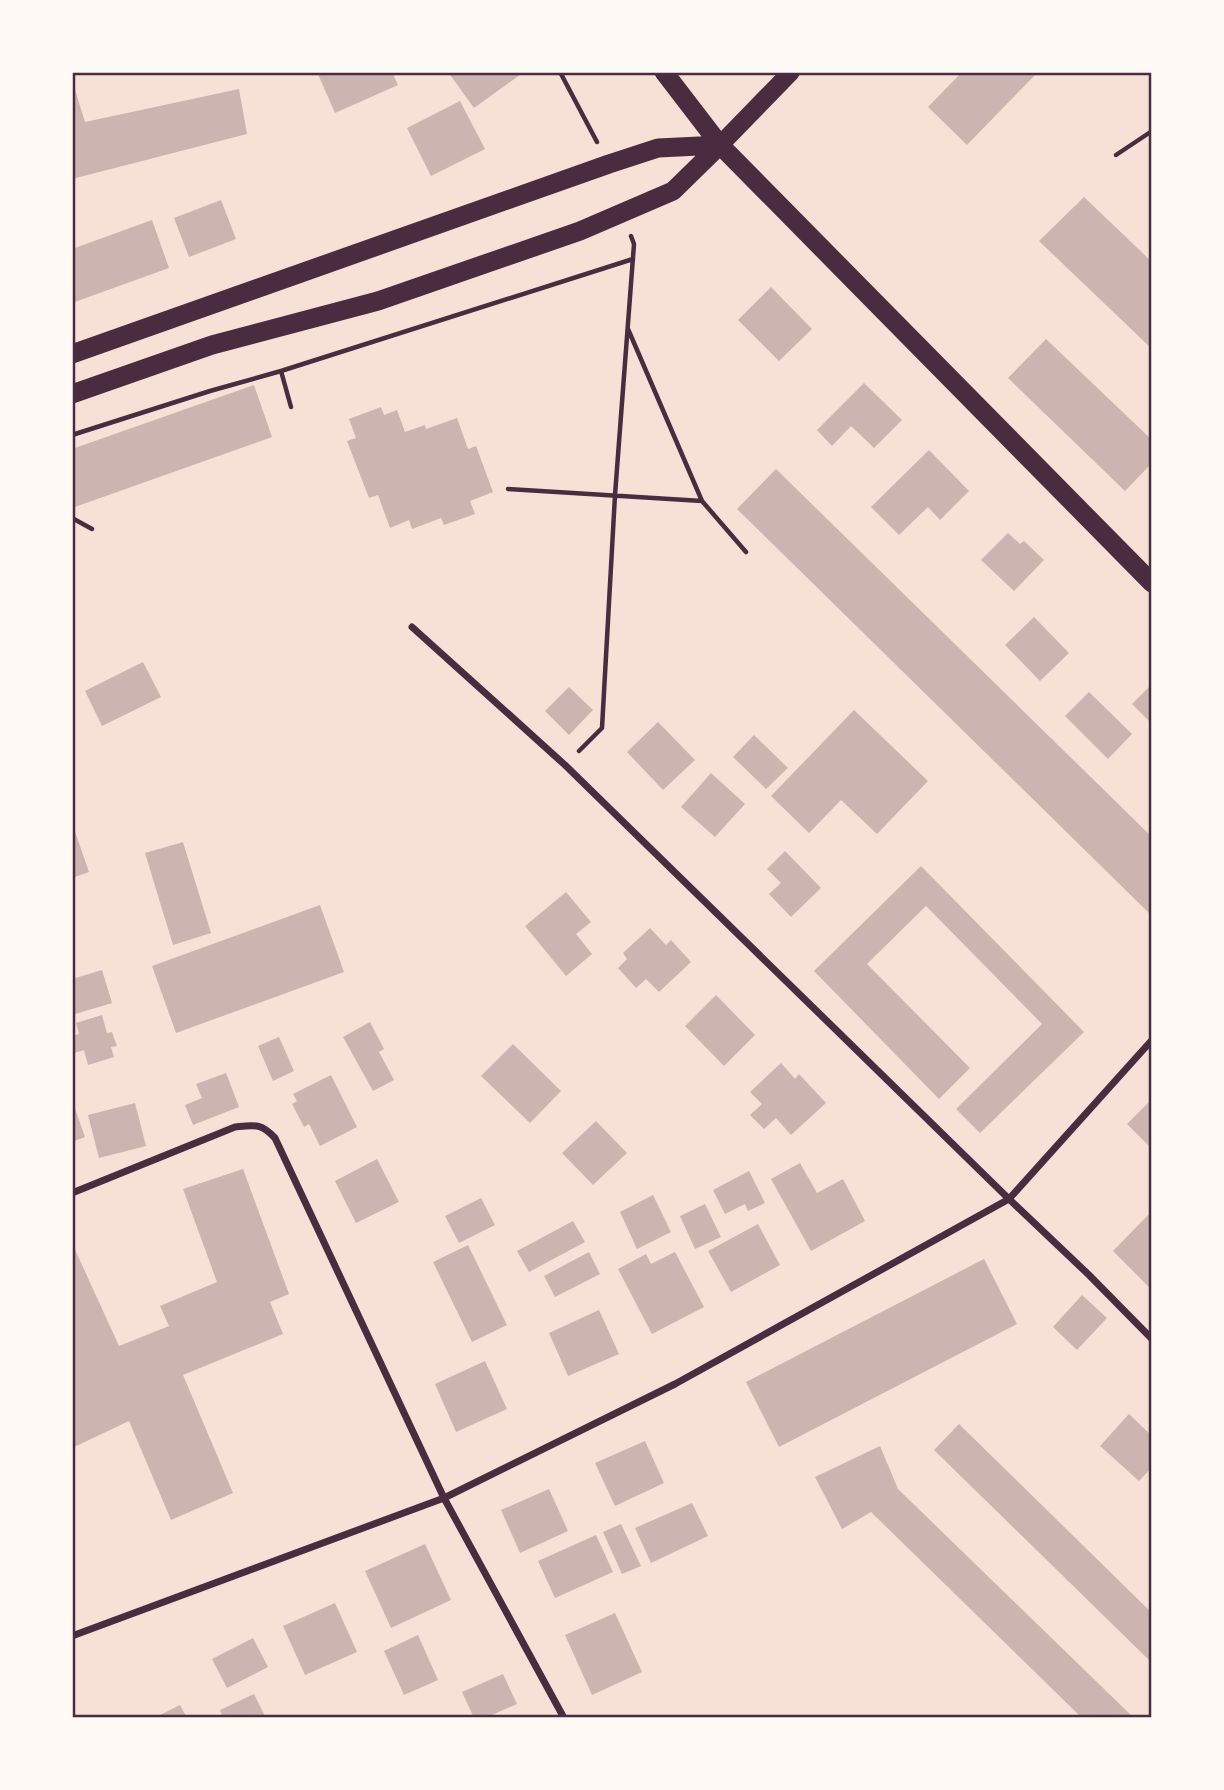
<svg xmlns="http://www.w3.org/2000/svg" width="1224" height="1790" viewBox="0 0 1224 1790" font-family="Lato,sans-serif">
<style>
.building{fill:#ccb4b1}
.lines{fill:none;stroke-linecap:round;stroke-linejoin:round}
.path{stroke:#4a2c40;stroke-width:4.5}
.minor{stroke:#4a2c40;stroke-width:7}
.primary{stroke:#4a2c40;stroke-width:18}
.trunk{stroke:#4a2c40;stroke-width:19}
.neatline{fill:none;stroke:#4a2c40;stroke-width:2.5}
</style>
<rect width="100%" height="100%" fill="#f7e1d7"/>
<path class="building" d="M317,72H392L398,85L335,113Z
M448,72H524L474,108Z
M962,72H1038L967,145L928,107Z
M72,80L85,122L239,89L247,134L72,179Z
M460,101L485,149L431,176L407,128Z
M1084,197L1152,262V349L1039,241Z
M221,200L236,239L189,257L174,218Z
M152,220L169,268L72,303V249Z
M771,287L812,329L779,361L738,320Z
M1046,339L1152,440V463L1125,491L1008,378Z
M864,383L902,420L874,448L851,426L832,446L817,430Z
M254,385L272,437L72,508V449Z
M381,407L384,415L397,410L405,432L425,425L426,429L457,418L468,449L476,446L493,492L470,501L475,514L444,525L441,518L412,529L409,520L390,528L378,495L369,498L347,441L356,438L349,419Z
M929,450L969,491L940,520L928,507L899,535L871,507Z
M776,469L1152,837V916L737,509Z
M1008,533L1020,544L1024,541L1044,560L1014,591L981,560Z
M1034,617L1069,653L1040,681L1005,645Z
M143,662L161,697L102,726L85,691Z
M1152,684V724L1132,704Z
M569,687L593,710L569,735L545,711Z
M1089,692L1132,734L1108,759L1065,716Z
M854,710L928,781L877,834L841,800L809,833L771,796Z
M658,722L695,760L663,790L627,752Z
M754,735L788,768L766,789L733,757Z
M711,773L745,804L715,837L681,807Z
M72,823L89,872L72,878Z
M183,842L211,933L173,945L145,853Z
M785,851L821,888L791,917L769,894L781,883L767,869Z
M921,866L1084,1032L980,1133L956,1109L1042,1024L926,906L867,964L970,1068L939,1099L814,971Z
M566,892L591,922L576,934L592,954L566,976L525,926Z
M320,905L344,972L176,1033L152,966Z
M650,928L666,945L671,940L691,962L659,992L646,979L636,988L618,968L627,959L623,953Z
M102,970L112,1003L72,1015V979Z
M716,995L755,1035L724,1066L685,1026Z
M102,1015L107,1033L112,1032L117,1046L111,1047L114,1057L88,1065L84,1050L74,1053L72,1036L79,1034L76,1023Z
M370,1022L384,1049L379,1052L394,1080L373,1091L343,1037Z
M279,1037L294,1071L273,1081L258,1046Z
M513,1044L561,1091L530,1123L481,1076Z
M781,1063L795,1079L799,1074L826,1103L791,1135L776,1118L764,1129L750,1115L762,1104L750,1092Z
M226,1073L239,1107L193,1125L185,1105L202,1098L196,1084Z
M331,1075L357,1127L320,1146L309,1124L304,1127L292,1104L297,1101L293,1094Z
M1152,1099V1149L1127,1124Z
M72,1100L85,1137L72,1142Z
M135,1103L146,1146L99,1158L88,1115Z
M596,1121L627,1153L593,1185L562,1153Z
M377,1159L399,1202L356,1223L335,1181Z
M800,1163L817,1193L843,1179L865,1221L811,1251L771,1179Z
M243,1169L289,1294L270,1302L283,1334L183,1375L233,1493L171,1520L129,1421L72,1448V1243L119,1346L169,1326L160,1306L217,1282L183,1189Z
M749,1171L765,1203L748,1211L745,1204L725,1214L713,1190Z
M653,1195L671,1232L637,1249L620,1212Z
M481,1198L495,1225L459,1243L445,1216Z
M705,1204L721,1237L695,1249L680,1216Z
M1152,1211V1290L1113,1251Z
M573,1221L585,1242L529,1272L517,1251Z
M758,1224L780,1265L731,1292L708,1251Z
M468,1245L507,1325L472,1342L433,1262Z
M589,1252L600,1274L555,1297L544,1276Z
M675,1252L704,1307L652,1334L618,1269L646,1254L651,1264Z
M984,1259L1017,1324L779,1447L746,1382Z
M1082,1295L1107,1318L1077,1350L1053,1327Z
M599,1310L619,1354L568,1376L549,1333Z
M485,1361L507,1409L456,1432L435,1384Z
M1129,1414L1152,1436V1467L1139,1481L1100,1446Z
M959,1424L1152,1613V1663L934,1450Z
M645,1441L664,1483L615,1506L595,1463Z
M880,1446L898,1489L1134,1718H1082L871,1512L842,1529L815,1477Z
M549,1489L568,1531L520,1553L501,1510Z
M692,1503L708,1536L651,1563L635,1528Z
M621,1524L641,1566L622,1574L603,1532Z
M596,1535L613,1572L555,1598L538,1561Z
M425,1544L451,1600L391,1628L365,1571Z
M335,1603L357,1652L305,1675L283,1626Z
M615,1613L642,1672L592,1695L565,1635Z
M418,1635L438,1680L404,1695L384,1651Z
M253,1638L268,1667L227,1688L212,1659Z
M503,1674L517,1704L485,1718H474L462,1692Z
M254,1694L266,1718H223L220,1710Z
M180,1705L187,1718H154Z"/>
<g class="lines">
<path class="path" d="M560,72L597,142
M1116,155L1152,131
M281,371L291,407
M72,435L210,391L281,371L633,259
M508,489L702,501L628,329
M702,501L746,552
M72,518L92,529
M579,751L602,728L615,495L634,244L631,236"/>
<path class="minor" d="M412,627L565,765L1009,1199L1089,1275L1152,1339
M72,1193L235,1127C255,1125 261,1123 275,1138L444,1498L564,1718
M72,1636L444,1498L675,1384L1009,1199L1152,1040"/>
<path class="primary" d="M720,145L791,72"/>
<path class="trunk" d="M664,72L720,145L1152,583
M72,354L609,164L658,148L720,145
M72,394L212,345L378,301L580,231L673,191L720,145"/>
</g>
<rect width="1224" height="1790" fill="none" stroke="#fffaf5" stroke-width="147"/>
<rect x="74" y="74" width="1076" height="1642" class="neatline"/>
</svg>
